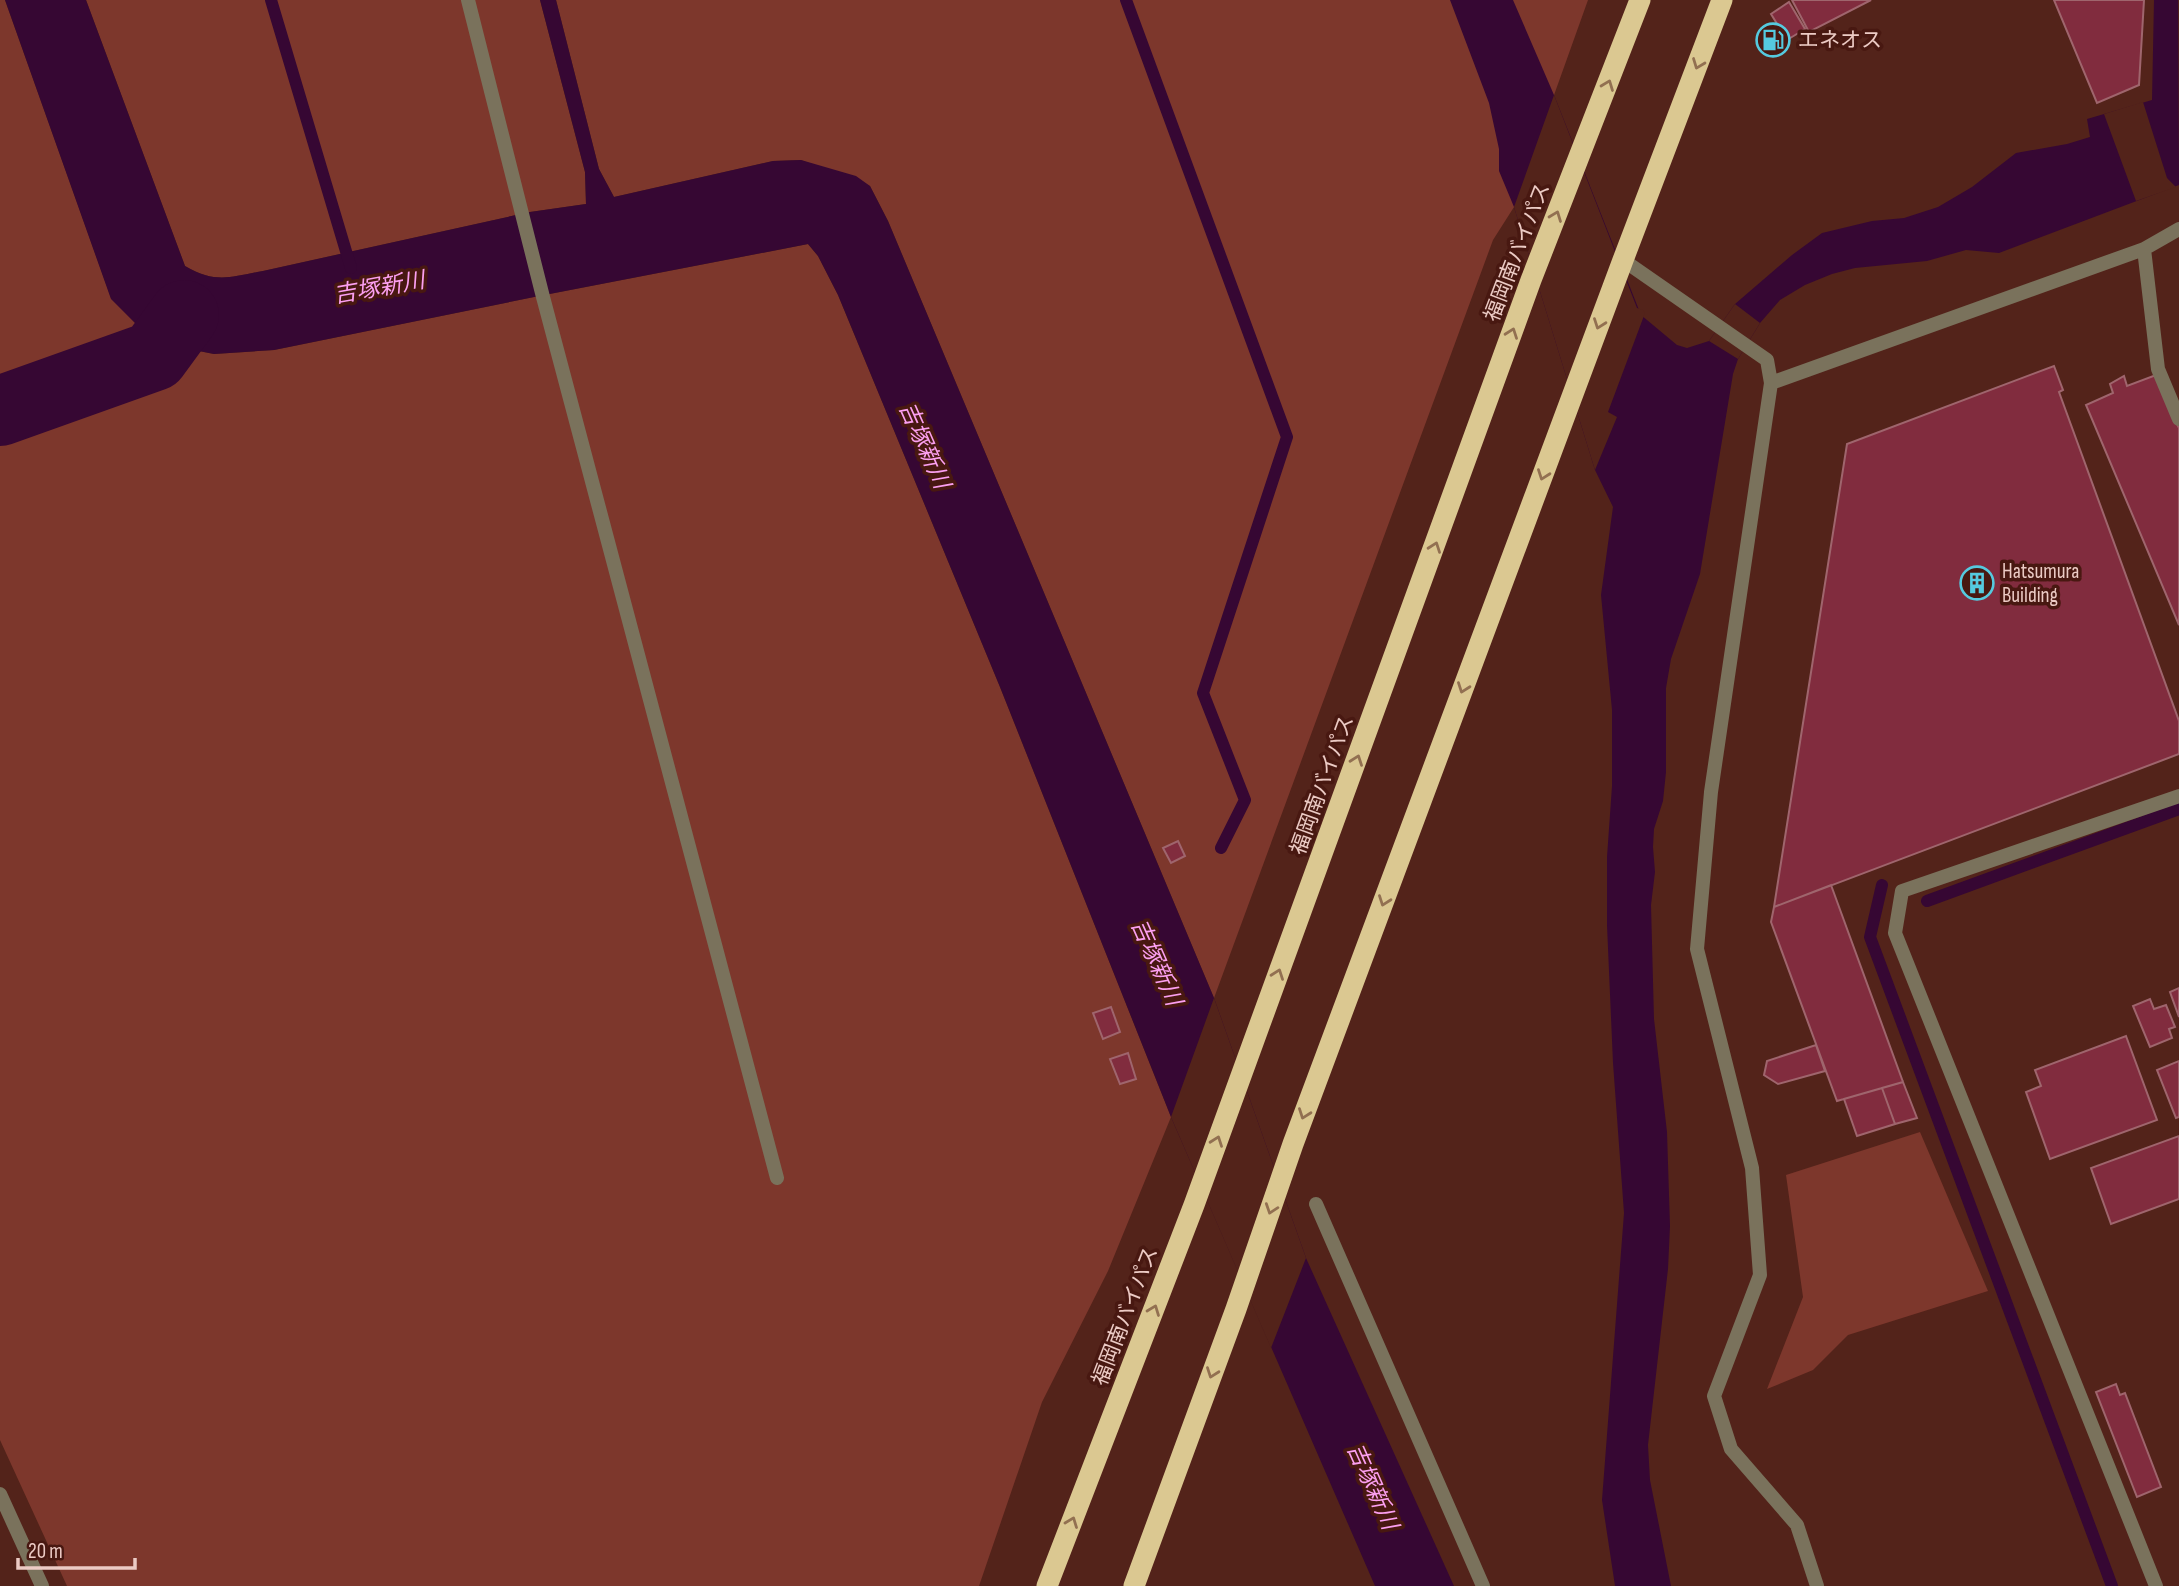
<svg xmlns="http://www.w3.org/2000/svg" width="2179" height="1586" viewBox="0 0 2179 1586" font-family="'Sofia Sans Condensed','Noto Sans JP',sans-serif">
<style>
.green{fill:#7d372c}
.water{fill:#360733}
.pier{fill:#53231a}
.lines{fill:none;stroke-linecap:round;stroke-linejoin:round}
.stream{stroke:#360733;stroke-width:12}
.river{stroke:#360733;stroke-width:70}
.building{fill:#812c3e;stroke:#9f656d;stroke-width:2}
.lane{stroke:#7a725c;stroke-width:14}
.street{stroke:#7a725c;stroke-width:14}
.highway{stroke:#dbc891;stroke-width:21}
.oneway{stroke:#927051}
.labels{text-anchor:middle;stroke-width:7;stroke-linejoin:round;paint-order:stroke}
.poi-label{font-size:21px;fill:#eccbc5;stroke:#481811;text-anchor:start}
.street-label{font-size:21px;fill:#eccbc5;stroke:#481811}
.water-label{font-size:23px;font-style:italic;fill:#fb9ff0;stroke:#481811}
</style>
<rect width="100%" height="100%" fill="#53231a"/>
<path class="green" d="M0,0H5L111,298L145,333L164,344L214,354L274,350L534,297L808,244L818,256L838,295L1000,687L1171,1117L1108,1271L1042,1402L979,1586H67L0,1440Z
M86,0H540L585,172L586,204L530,212L263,271C231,277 216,284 185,266Z
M556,0H1588L1514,207L1493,240L1214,998L888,221L870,186L801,160L773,161L614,197L599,169Z
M1920,1132L1988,1291L1848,1335L1813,1370L1767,1389L1803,1297L1786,1175Z"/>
<path class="water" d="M5,0H86L185,266C216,284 230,277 263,271L530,212L586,204L585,172L540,0H556L599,169L614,197L773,161L801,160L856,176L870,186L888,221L1214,998L1306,1258L1454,1586H1375L1171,1117L1000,687L838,295L818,256L808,244L534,297L274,350L214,354L164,344L145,333L111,299Z
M1450,0H1513L1554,95L1641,315L1677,345L1687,348L1709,341L1735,304L1792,255L1822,233L1872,221L1904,218L1938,207L1972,187L2016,153L2067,144L2090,137L2087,119L2152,100L2154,0H2178L2179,185L1999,253L1966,250L1927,261L1855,268L1832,274L1805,285L1780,300L1760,323L1738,359L1733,374L1700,574L1671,659L1666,688V772L1663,801L1654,829L1653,847L1655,872L1651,905L1654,1019L1667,1132L1670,1226L1668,1269L1648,1445L1650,1480L1671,1586H1615L1602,1500L1624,1213L1613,1063L1607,925V857L1612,786V710L1601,595L1613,507L1595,470L1514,207L1499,171V149L1489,103Z
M113,362L120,375L0,418V404Z"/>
<path class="pier" d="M1554,95L1637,308L1643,310L1645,313L1608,412L1617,417L1595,470L1514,207Z
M2143,102L2167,178L2176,187L2136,201L2104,114Z
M1735,304L1760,323L1738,359L1709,341Z
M1214,998L1306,1258L1271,1348L1171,1117Z"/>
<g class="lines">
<path class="stream" d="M271,0L351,268
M1126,0L1287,437L1203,693L1245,800L1221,848
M103,376L125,368L177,339
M1882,885L1870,937L2112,1586
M1927,901L2179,809"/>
<path class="river" d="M0,411L154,356L184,315"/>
</g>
<path class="building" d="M1792,0H1871L1809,32Z
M2054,0H2144L2139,85L2097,103Z
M1789,2L1805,29L1787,40L1771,14Z
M2054,366L2063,390L2059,392L2179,721V754L1774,907L1847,444Z
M2156,375L2179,428V625L2086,405L2113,393L2110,384L2124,376L2127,386Z
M1178,841L1185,856L1171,863L1163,848Z
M1831,885L1903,1082L1837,1101L1771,922L1774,907Z
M2179,988V1017L2170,992Z
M2150,999L2154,1009L2166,1005L2175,1027L2169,1029L2172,1038L2150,1047L2133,1006Z
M1111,1007L1120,1032L1103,1039L1093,1013Z
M2126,1036L2157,1120L2050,1159L2026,1092L2041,1086L2035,1070Z
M1816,1045L1825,1071L1778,1084L1764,1075L1767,1061Z
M1128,1053L1136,1079L1120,1084L1110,1059Z
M2179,1061V1117L2176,1118L2157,1070Z
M1903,1082L1917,1118L1895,1124L1882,1088Z
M1882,1088L1895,1124L1857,1136L1844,1099Z
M2179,1136V1199L2111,1224L2091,1168Z
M2116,1384L2120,1395L2125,1393L2161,1487L2137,1497L2096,1392Z"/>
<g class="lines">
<path class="lane" d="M468,0L543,297L777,1178"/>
<path class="street" d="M2144,249L2158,369L2179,419
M1623,260L1767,360L1771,383L1711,792L1697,949L1752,1168L1760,1275L1714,1396L1731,1449L1797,1525L1817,1586
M1771,383L2144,249L2179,229
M1316,1204L1483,1586
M0,1494L42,1586
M2156,1586L1895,933L1902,891L2179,796"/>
<path class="highway" d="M1047,1586L1194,1205L1531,280L1640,0
M1134,1586L1236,1309L1293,1144L1623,260L1722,0"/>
</g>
<defs><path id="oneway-chevron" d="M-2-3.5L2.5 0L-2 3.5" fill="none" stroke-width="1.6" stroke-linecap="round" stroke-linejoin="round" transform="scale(1.75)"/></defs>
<g class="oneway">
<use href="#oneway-chevron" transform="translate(1698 64) rotate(111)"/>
<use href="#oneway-chevron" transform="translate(1608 85) rotate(-69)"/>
<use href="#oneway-chevron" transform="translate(1556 216) rotate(-69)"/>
<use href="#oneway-chevron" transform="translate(1599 324) rotate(110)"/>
<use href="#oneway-chevron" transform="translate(1512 333) rotate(-70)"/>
<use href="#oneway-chevron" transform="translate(1543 475) rotate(110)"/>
<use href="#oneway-chevron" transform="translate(1435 547) rotate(-70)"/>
<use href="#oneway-chevron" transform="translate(1463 688) rotate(110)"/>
<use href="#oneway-chevron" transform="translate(1357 760) rotate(-70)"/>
<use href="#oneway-chevron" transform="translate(1384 901) rotate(110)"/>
<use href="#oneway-chevron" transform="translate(1278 974) rotate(-70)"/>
<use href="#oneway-chevron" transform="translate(1304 1114) rotate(110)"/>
<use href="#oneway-chevron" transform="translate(1217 1141) rotate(-70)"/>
<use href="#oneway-chevron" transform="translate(1271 1209) rotate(109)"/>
<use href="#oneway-chevron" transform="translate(1154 1310) rotate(-69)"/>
<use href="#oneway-chevron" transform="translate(1212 1373) rotate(110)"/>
<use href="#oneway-chevron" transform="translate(1072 1522) rotate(-69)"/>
</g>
<defs>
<symbol id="fuel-ring" viewBox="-11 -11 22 22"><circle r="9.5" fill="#481811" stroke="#55cadf" stroke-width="1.5"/><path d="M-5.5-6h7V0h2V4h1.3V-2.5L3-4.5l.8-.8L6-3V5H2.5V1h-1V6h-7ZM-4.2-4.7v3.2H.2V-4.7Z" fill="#55cadf"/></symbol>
<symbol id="building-ring" viewBox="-11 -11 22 22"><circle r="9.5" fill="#481811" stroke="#55cadf" stroke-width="1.5"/><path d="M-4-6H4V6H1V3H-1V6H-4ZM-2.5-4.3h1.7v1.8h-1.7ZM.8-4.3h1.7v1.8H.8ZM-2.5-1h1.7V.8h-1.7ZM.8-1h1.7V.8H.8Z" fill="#55cadf"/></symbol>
</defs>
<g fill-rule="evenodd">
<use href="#fuel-ring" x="1754" y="21" width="38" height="38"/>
<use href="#building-ring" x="1958" y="564" width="38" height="38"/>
</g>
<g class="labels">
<g class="poi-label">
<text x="1798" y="47">エネオス</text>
<text x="2002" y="578">Hatsumura<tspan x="2002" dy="24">Building</tspan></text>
</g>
<g class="street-label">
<text transform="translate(1517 252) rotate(-69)" y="7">福岡南バイパス</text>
<text transform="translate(1322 785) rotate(-70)" y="7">福岡南バイパス</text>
<text transform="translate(1125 1316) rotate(-69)" y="7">福岡南バイパス</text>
</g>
<g class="water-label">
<text transform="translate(379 287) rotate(-10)" y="8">吉塚新川</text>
<text transform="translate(925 445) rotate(66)" y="8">吉塚新川</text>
<text transform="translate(1157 962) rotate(66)" y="8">吉塚新川</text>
<text transform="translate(1373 1486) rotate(66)" y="8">吉塚新川</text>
</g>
</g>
<path d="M18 1558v10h117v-10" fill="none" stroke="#eccbc5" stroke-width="3.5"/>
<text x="28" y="1558" font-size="21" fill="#eccbc5" stroke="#481811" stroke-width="5" paint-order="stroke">20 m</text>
</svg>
